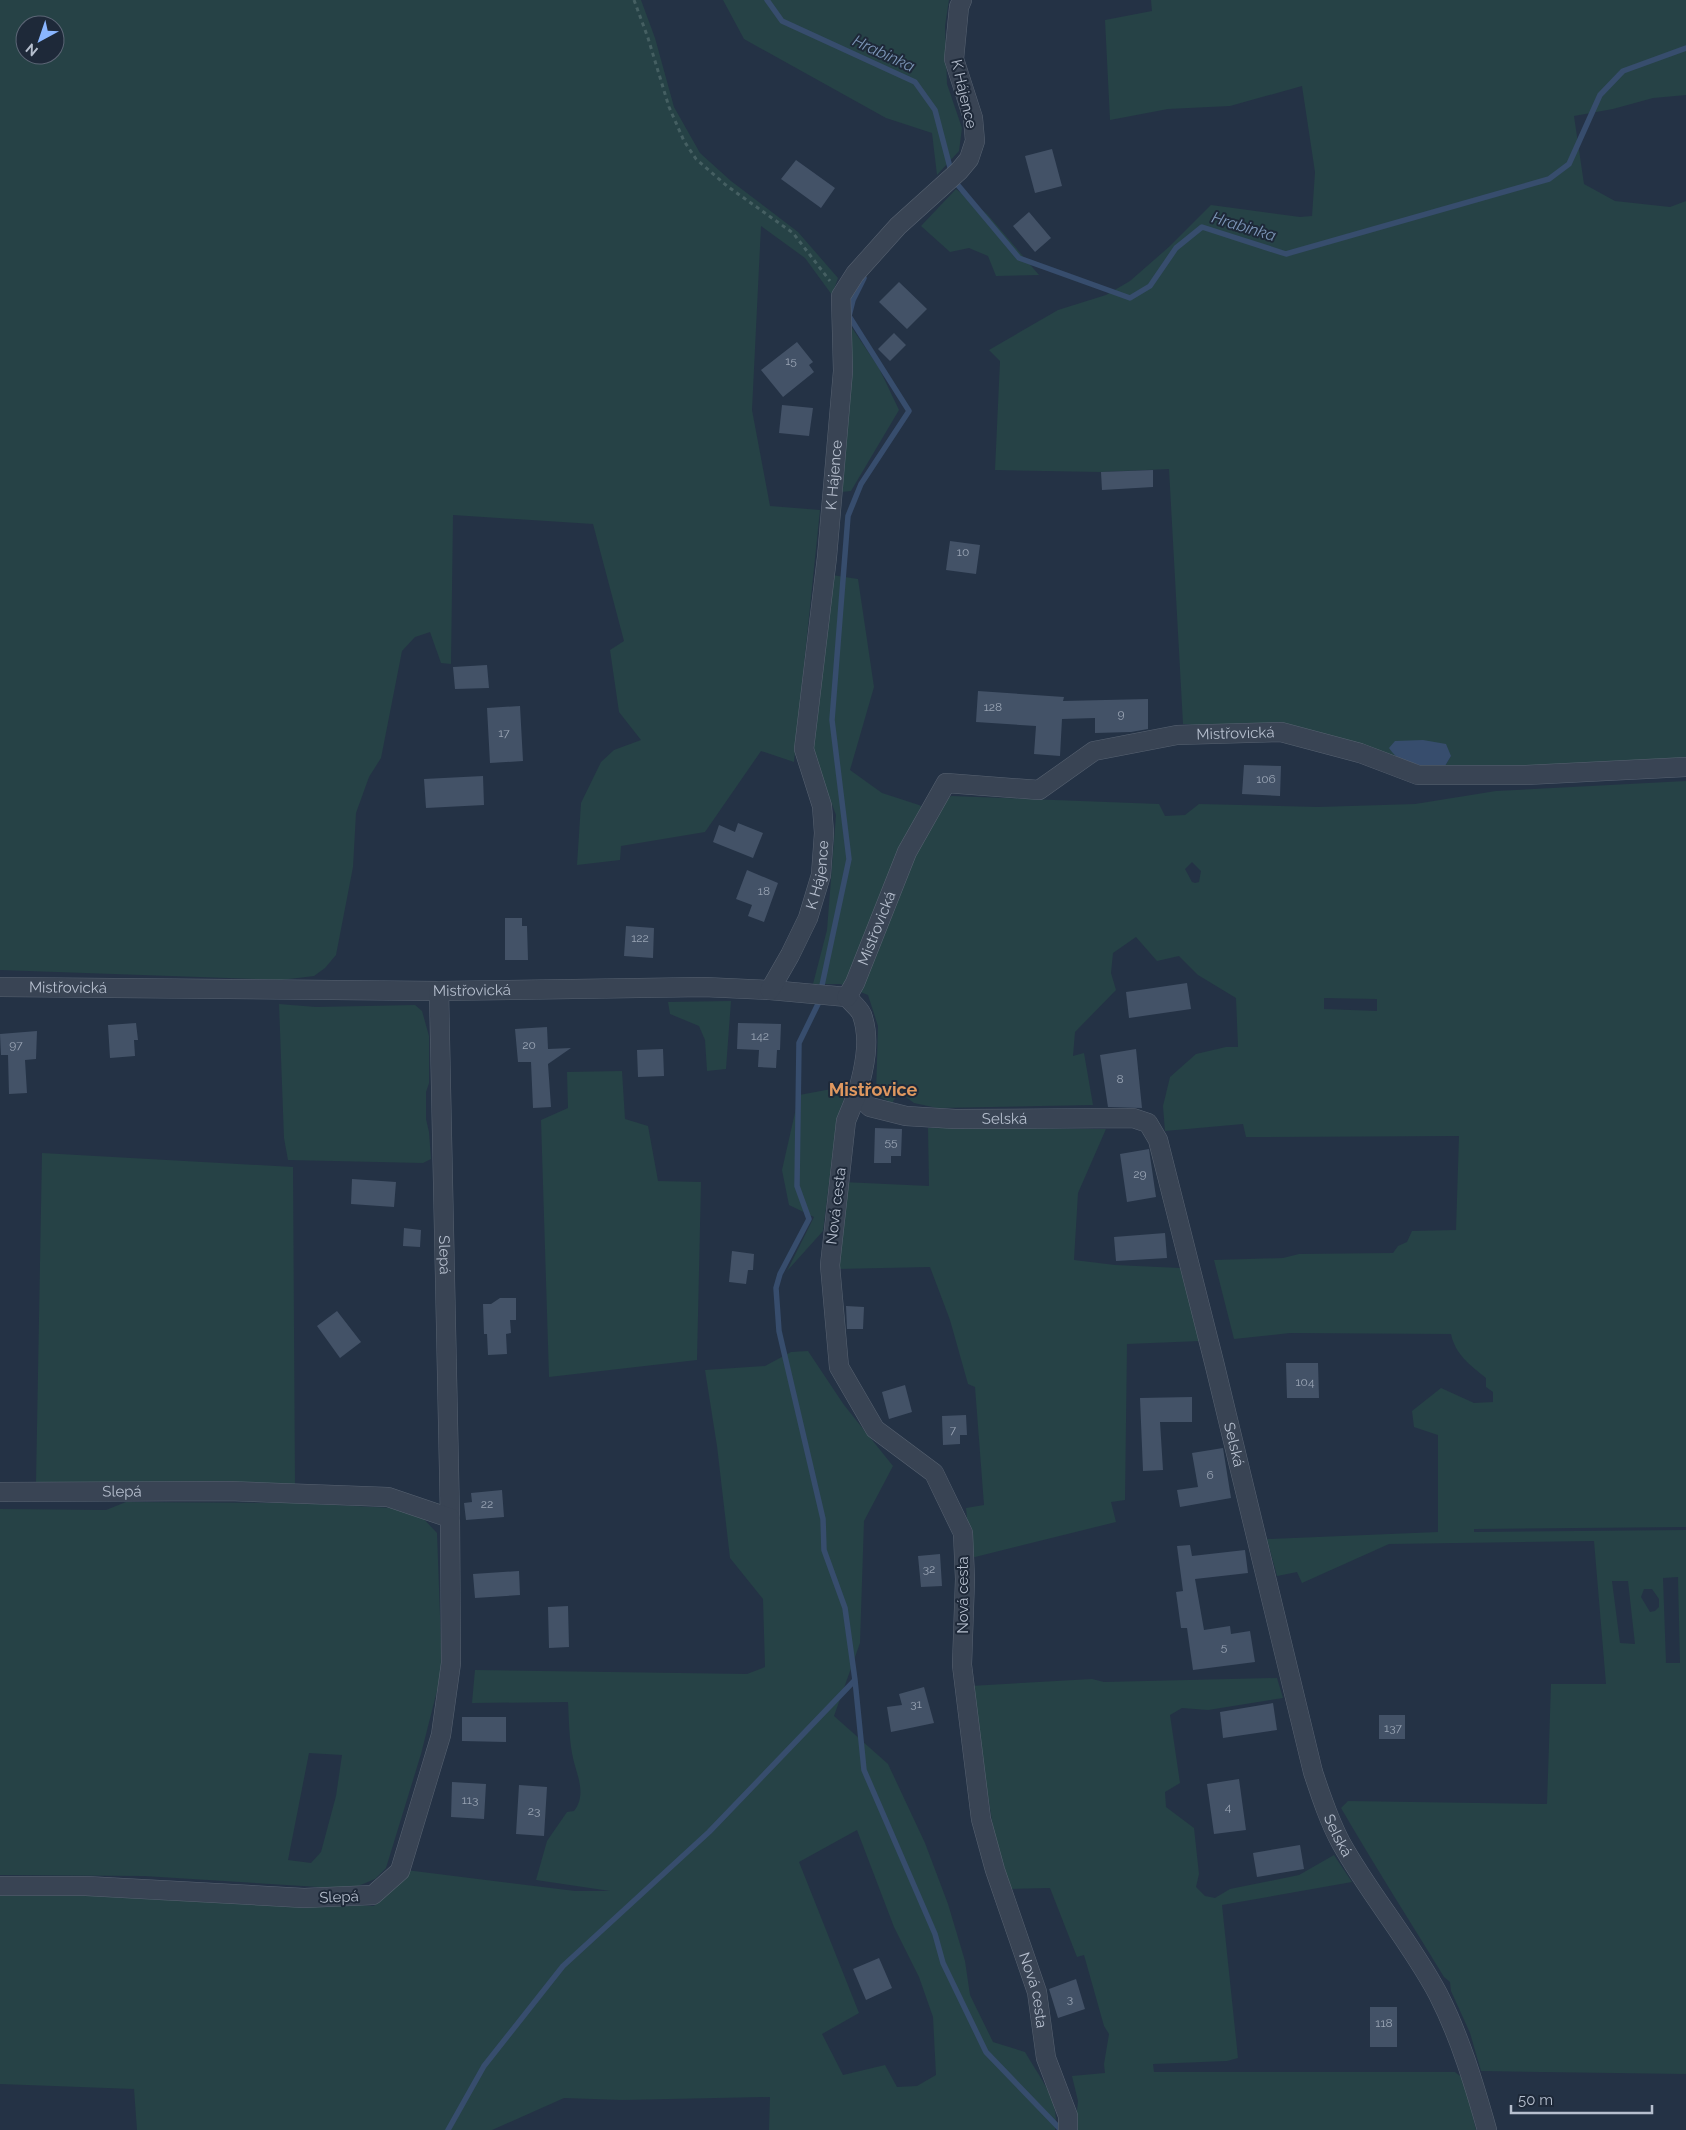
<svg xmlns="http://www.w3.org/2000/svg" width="1686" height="2130" viewBox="0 0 1686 2130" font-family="Raleway,sans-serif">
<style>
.green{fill:#264246;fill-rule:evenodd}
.water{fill:#374d6d}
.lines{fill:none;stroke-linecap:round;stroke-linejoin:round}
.stream{stroke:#374d6d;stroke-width:5.5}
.building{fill:#435267}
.minor-casing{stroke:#576271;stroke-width:20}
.path{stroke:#455f62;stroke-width:3;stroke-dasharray:4 4;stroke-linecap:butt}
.minor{stroke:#394454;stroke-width:19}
.labels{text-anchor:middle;stroke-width:4;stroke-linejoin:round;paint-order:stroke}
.number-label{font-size:12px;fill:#99a4b4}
.street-label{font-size:15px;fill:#b6bfce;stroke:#1e2939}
.water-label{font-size:16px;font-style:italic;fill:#7c95b7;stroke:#1e2939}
.quarter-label{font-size:18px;font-weight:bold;fill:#e0985f;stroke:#1e2939}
</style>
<rect width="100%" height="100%" fill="#243245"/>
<path class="green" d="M0,0H641L655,38L674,107L700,153L731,181L798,232L838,278L832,295L805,258L761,226L752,410L770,506L820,510L794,762L761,751L705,832L621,846L620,860L577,865L581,803L601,762L614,750L641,740L619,712L610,650L624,641L593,524L453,515L451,664L441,663L430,632L415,637L402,651L381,758L369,777L356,813L353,867L336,955L325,968L314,976L281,980L0,970ZM25,25H55V55H25Z
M723,0H949L945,26L947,84L962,128L959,151L937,175L932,133L886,118L744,39Z
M1151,0H1686V95L1653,98L1613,109L1574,116L1584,184L1615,201L1670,207L1686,201V759L1521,769L1445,766L1451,756L1399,761L1318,732L1183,724L1169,469L1101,472L995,470L1000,361L989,350L1058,310L1106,295L1130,281L1170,246L1211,205L1300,217L1312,216L1315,172L1302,86L1230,106L1168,109L1110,120L1105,20L1152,11Z
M956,189L987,214L1039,275L996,276L988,256L969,248L950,252L921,226Z
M846,319L879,368L899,410L851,491L841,492Z
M832,575L858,579L874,687L850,770L882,793L919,805L932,813L951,796L1159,804L1165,816L1185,815L1199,804L1318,807L1415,804L1496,791L1686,781V1527L1474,1529V1532L1686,1530V2074L1481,2071L1470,2033L1451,1991L1450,1982L1444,1977C1410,1921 1374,1865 1341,1808L1348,1801L1547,1804L1551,1684H1606L1594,1541L1389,1544L1302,1583L1297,1572L1277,1576L1267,1539L1438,1532V1435L1414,1427L1412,1411L1441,1388L1474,1403L1493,1402V1392L1486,1387V1378C1470,1365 1455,1354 1451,1334L1290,1333L1234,1339L1214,1260L1283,1258L1299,1254L1393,1253L1398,1246L1407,1242L1412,1231L1456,1230L1459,1136L1246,1137L1243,1124L1165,1131L1163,1106L1170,1077L1196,1054L1226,1047H1238L1236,998L1198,975L1179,956L1157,961L1136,937L1113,953L1111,973L1116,990L1075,1032L1073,1056L1084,1053L1093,1105L937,1108L914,1103L899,1092L892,1103L876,1095L878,1026L868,995L840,984H813L827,930L836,815L813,754ZM1192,862L1201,871L1199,882L1195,883L1192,882L1185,869ZM1324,998L1377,999V1011L1324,1009ZM1678,1577L1680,1663H1666L1663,1578ZM1612,1581H1628L1635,1644L1620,1643ZM1644,1589H1652L1659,1599V1607L1655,1611L1650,1612L1641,1597Z
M731,1001L726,1069L707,1071L705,1040L699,1026L670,1014L668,1002Z
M279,1004L316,1007L415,1005L422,1011L429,1036V1083L426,1092V1119L429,1132L431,1159L423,1163L288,1160L284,1138Z
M622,1071L625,1119L648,1126L658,1181L701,1182L697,1360L549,1377L541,1120L568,1108L567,1072Z
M837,1088L844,1099L837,1118L823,1231L787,1271L814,1217L789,1205L782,1170L799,1095Z
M928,1128L1106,1129L1078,1193L1074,1260L1115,1265L1180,1268L1200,1341L1127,1344L1125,1500L1111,1502L1116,1522L971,1558L966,1508L984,1505L975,1387L968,1384L950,1320L930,1267L836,1269L843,1182L929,1186Z
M42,1153L293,1167L295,1486L36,1483Z
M808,1351L844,1405L893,1466L864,1521L860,1643L834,1716L888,1764L925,1843L948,1904L965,1961L970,1995L993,2042L1025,2052C1038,2075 1061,2102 1055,2130H769L770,2097L622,2100L564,2098L492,2130H137L134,2089L0,2084V1893L230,1899L374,1906L406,1870L575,1891H610L536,1880L547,1841L567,1812L574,1811C587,1794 577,1776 573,1758C569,1740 569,1720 568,1702L472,1703L475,1670L747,1674L765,1667L763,1599L730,1558L717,1446L705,1370L765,1366L791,1352ZM857,1830L894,1927L919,1977L933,2017L936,2075L917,2086L897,2087L885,2065L843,2075L822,2034L859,2013L799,1862Z
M126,1502L296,1503L393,1508L421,1516L437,1533L442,1671L421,1754L386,1868L375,1879L351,1889L144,1876L0,1875V1509L106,1510ZM309,1753L342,1755L336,1796L321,1852L311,1863L288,1860Z
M1277,1678L1283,1698L1208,1710L1182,1708L1170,1715L1180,1783L1165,1792L1166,1807L1194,1828L1199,1874L1196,1887L1205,1896L1215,1898L1230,1889L1299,1875L1334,1855L1352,1882L1222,1905L1238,2058L1227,2061L1153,2064L1154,2072H1455L1464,2079L1476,2130H1075L1078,2101L1072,2076L1105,2073L1104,2064L1109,2034L1104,2026L1084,1955L1077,1957L1050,1888L1008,1889L996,1845L970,1686L1092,1679L1104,1682Z"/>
<path class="water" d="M1423,740L1446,744L1451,756L1445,766C1419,769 1406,771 1389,748L1395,741Z"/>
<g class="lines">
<path class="stream" d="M767,0L782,21L915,82L935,110L952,175L957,184L1019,258L1130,298L1150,286L1176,248L1202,227L1286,254L1549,179L1569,164L1600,95L1623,71L1686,48
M855,1680L864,1770L935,1934L943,1963L986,2052L1061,2130
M448,2130L484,2066L563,1966L709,1832L855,1680L845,1608L824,1550L823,1519L779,1331L776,1288L780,1274L809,1219L797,1186L799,1043L818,1004L849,859L832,720L848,516L861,484L909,411L849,316L853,300L864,278"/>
</g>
<path class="building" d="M1052,149L1062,186L1035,193L1025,156Z
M796,160L835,188L821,208L781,179Z
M1029,212L1051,238L1035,252L1013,226Z
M899,282L927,309L907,329L879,302Z
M894,333L906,345L890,361L878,349Z
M797,342L813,362L809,365L814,372L783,397L761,370Z
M782,405L813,408L809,436L779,433Z
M1153,470V487L1102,490L1101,472Z
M950,541L980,545L976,574L946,570Z
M487,665L489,688L455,689L453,667Z
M978,691L1064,697L1063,701L1148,699V729L1131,732L1095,733V718L1062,719L1060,756L1034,754L1036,726L976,722Z
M520,706L523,761L490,763L487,708Z
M1244,765L1281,766L1280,796L1242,794Z
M483,776L484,805L426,808L424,779Z
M738,823L763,833L753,858L713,842L719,825L735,832Z
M747,870L778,883L764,922L748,916L752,905L736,899Z
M505,918H522V926H527L528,960H505Z
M626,926L654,928L653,958L624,956Z
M1187,983L1191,1009L1129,1018L1126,992Z
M136,1023L138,1040H134L135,1056L110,1058L108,1025Z
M738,1023L781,1024L780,1050H777L776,1068L758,1067L759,1050L737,1049Z
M547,1027L548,1049L571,1048L548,1064L551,1107L533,1108L531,1062H518L515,1029Z
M37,1031L36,1059L25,1060L27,1093L9,1094L8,1055H1L0,1034Z
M663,1049L664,1076L638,1077L637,1050Z
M1136,1049L1142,1108L1108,1107L1100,1055Z
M875,1128L902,1129L901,1156H891V1163H874Z
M1149,1149L1156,1197L1127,1202L1120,1154Z
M352,1179L396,1182L394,1207L351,1204Z
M404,1228L421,1230L420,1247L403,1246Z
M1165,1233L1167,1258L1116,1261L1114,1237Z
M732,1251L754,1254L753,1270H748L746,1284L729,1282Z
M500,1298H516V1320H510L511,1333L506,1334L507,1354L488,1355L487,1334H484L483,1304H491Z
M846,1306L864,1307L863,1329H847Z
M337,1311L361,1342L340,1358L317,1326Z
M1286,1363H1318L1319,1398H1287Z
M905,1385L912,1412L889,1419L882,1392Z
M1192,1397V1422H1160L1163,1470L1143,1471L1140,1398Z
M966,1415L967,1435H960V1444L943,1445L942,1416Z
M1223,1448L1231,1498L1180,1507L1177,1490L1198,1487L1192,1453Z
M502,1490L504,1517L466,1520L464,1503L472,1502L471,1493Z
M1190,1545L1192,1556L1245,1550L1248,1573L1195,1579L1204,1630L1230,1626L1231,1634L1250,1631L1255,1662L1193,1670L1187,1628H1181L1176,1592L1183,1591L1177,1546Z
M940,1554L942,1586L921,1587L918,1556Z
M519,1571L520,1595L475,1598L473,1574Z
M568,1606L569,1647L549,1648L548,1607Z
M924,1687L934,1723L891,1732L887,1707L902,1705L899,1694Z
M1273,1703L1277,1730L1223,1738L1220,1712Z
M1379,1715H1405V1739H1379Z
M462,1717H506V1742L462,1741Z
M1239,1779L1246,1830L1214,1834L1207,1784Z
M452,1782L486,1784L484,1819L451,1817Z
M519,1785L547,1787L544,1836L516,1834Z
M1300,1845L1304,1869L1257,1877L1253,1853Z
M879,1958L892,1988L866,2000L853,1969Z
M1076,1979L1085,2009L1058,2018L1049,1989Z
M1370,2007H1397V2047H1370Z"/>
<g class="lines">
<defs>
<g id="minor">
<path id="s1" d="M0,987L439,991L704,987L770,990L847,997"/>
<path id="s2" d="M770,990L790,955L808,918L821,875L824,833L822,806L804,749L827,557L843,371L841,296L855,274L898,226L959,171L969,159L975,141L973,118L954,59L959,7L962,0"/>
<path id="s3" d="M439,991L450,1518"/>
<path id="s4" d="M847,997C851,1002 860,1009 862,1015C871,1040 864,1070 857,1094L870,1107L906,1116L955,1119L1133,1118L1148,1123L1158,1140L1214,1362L1313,1772C1321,1796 1329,1821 1341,1843C1370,1895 1410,1941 1438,1994C1460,2037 1474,2084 1487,2130"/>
<path id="s5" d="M847,997L855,983L907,852L946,783L1039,790L1094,751L1177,735L1281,732L1360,753L1418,775H1526L1686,767"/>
<path id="s6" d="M857,1094L846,1121L830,1265L839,1367L875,1429L934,1473L963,1533L965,1579L962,1665L981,1819L995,1870L1037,1992L1046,2058L1068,2116V2130"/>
<path id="s7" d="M0,1492L228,1491L388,1497L450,1518L451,1663L441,1735L400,1871L373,1895L304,1898L86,1886H0"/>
</g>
</defs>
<use href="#minor" class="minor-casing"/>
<path class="path" d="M634,0L648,38L669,107L684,141L696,159L727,186L793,233L830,281"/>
<use href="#minor" class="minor"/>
</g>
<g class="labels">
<g class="number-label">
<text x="791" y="365">15</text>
<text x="963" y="556">10</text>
<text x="993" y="711">128</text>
<text x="1121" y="718">9</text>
<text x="504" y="737">17</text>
<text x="1266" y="783">106</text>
<text x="764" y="895">18</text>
<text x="640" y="942">122</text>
<text x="760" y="1040">142</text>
<text x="16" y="1049">97</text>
<text x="529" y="1049">20</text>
<text x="1120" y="1083">8</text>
<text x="891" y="1146">55</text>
<text x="1140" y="1178">29</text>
<text x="1305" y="1386">104</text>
<text x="953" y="1434">7</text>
<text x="1210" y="1479">6</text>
<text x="487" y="1508">22</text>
<text x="929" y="1573">32</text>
<text x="1224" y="1651">5</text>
<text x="916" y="1708">31</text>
<text x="1393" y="1732">137</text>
<text x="470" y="1804">113</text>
<text x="1228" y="1811">4</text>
<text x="534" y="1815">23</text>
<text x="1070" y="2003">3</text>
<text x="1384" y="2027">118</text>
</g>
<g class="street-label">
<text transform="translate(964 94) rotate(77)" y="5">K Hájence</text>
<text dy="5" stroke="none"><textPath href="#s2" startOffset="531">K Hájence</textPath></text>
<text dy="5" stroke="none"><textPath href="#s5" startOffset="540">Mistřovická</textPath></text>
<text dy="5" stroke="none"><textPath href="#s2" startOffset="126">K Hájence</textPath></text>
<text dy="5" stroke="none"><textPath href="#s5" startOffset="75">Mistřovická</textPath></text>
<text dy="5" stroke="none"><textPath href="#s1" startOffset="68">Mistřovická</textPath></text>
<text dy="5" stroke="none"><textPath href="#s1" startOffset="472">Mistřovická</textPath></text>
<text dy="5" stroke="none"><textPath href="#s4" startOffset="258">Selská</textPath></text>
<text transform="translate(836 1206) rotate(-83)" y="5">Nová cesta</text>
<text dy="5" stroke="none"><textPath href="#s3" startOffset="264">Slepá</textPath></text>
<text dy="5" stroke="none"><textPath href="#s4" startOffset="736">Selská</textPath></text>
<text dy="5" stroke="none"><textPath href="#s7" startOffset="122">Slepá</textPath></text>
<text transform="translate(963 1595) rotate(-90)" y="5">Nová cesta</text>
<text dy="5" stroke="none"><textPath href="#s4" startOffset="1141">Selská</textPath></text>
<text transform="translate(339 1897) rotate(-2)" y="5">Slepá</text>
<text dy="5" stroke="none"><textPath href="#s6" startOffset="955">Nová cesta</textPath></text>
</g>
<g class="water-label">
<text transform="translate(884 53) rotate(25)" y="6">Hrabinka</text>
<text transform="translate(1244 226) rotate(17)" y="6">Hrabinka</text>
</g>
<g class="quarter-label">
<text x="873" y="1096">Mistřovice</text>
</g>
</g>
<g transform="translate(40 40) rotate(220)"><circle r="24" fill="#1e2939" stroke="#5b6575"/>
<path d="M0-4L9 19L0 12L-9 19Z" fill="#8ab6ff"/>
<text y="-8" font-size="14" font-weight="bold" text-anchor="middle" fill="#b6bfce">N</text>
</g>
<path d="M1511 2105v8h141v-8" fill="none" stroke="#b6bfce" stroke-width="2.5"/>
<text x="1518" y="2105" font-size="15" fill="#b6bfce" stroke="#1e2939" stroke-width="4" paint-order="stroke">50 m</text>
</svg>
